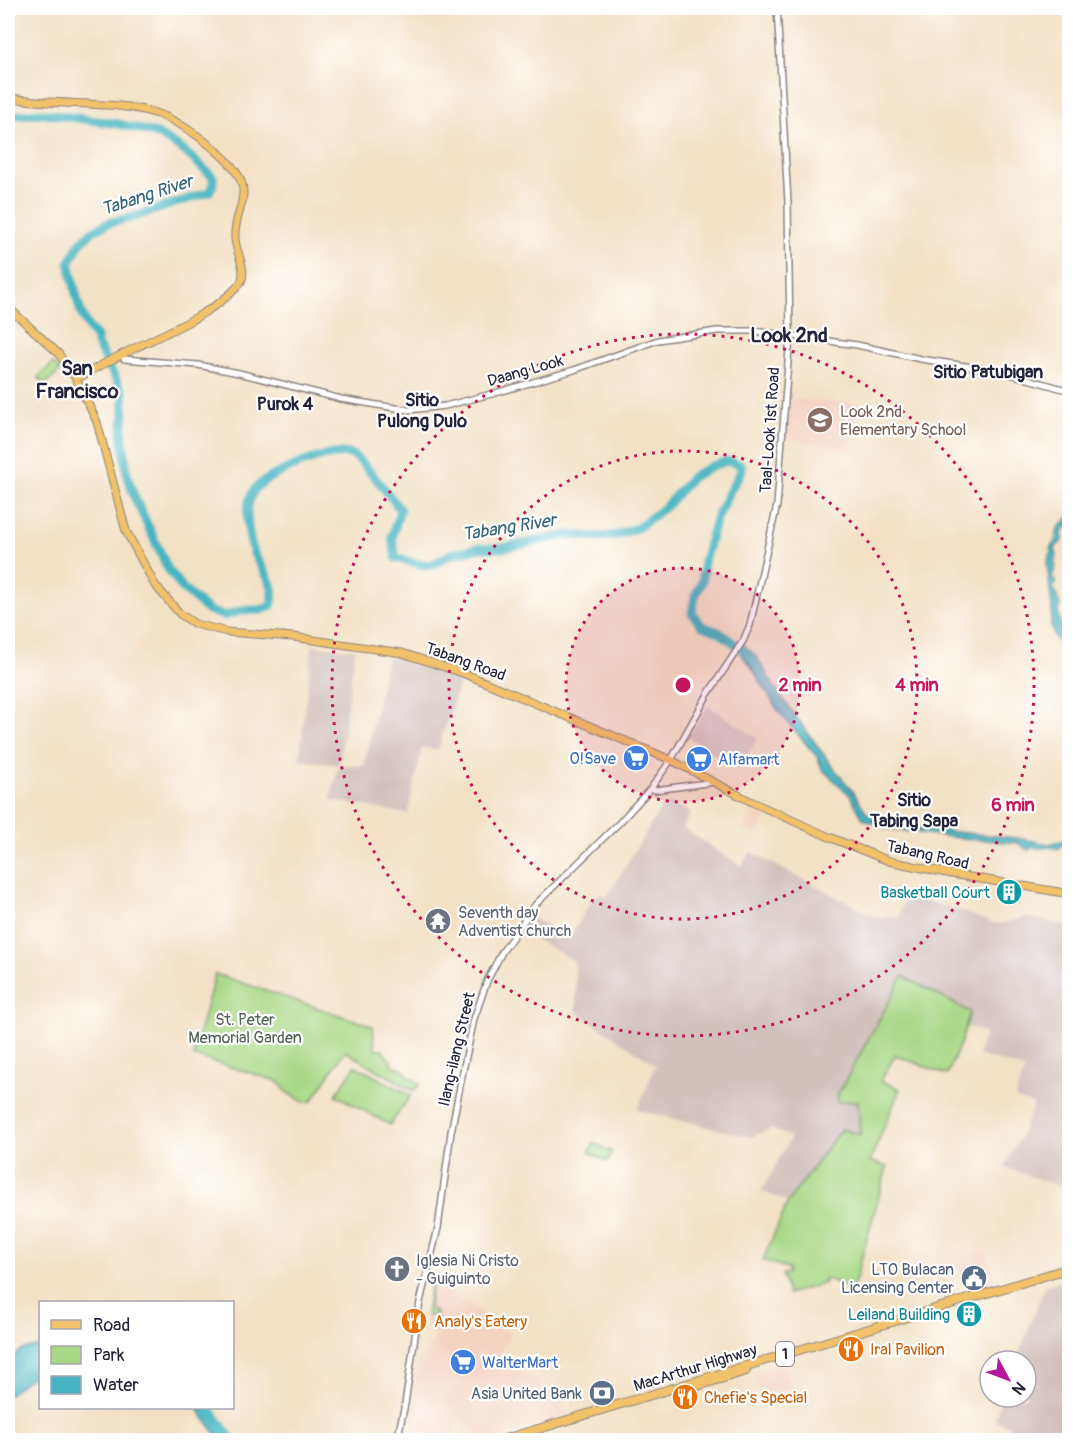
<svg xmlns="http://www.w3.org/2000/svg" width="1077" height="1448" viewBox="0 0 1077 1448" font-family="Pangolin,sans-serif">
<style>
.built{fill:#f5d3c1}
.industrial{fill:#d1c0bc}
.green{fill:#a8d886;stroke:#657d60;stroke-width:1.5}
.water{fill:#47b5c1;stroke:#346c7e;stroke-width:1.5}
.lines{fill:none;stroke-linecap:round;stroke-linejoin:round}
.river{stroke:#47b5c1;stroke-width:9}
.minor-casing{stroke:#8a8280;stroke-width:8}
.major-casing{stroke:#8a8280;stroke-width:9}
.highway-casing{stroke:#8a8280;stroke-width:10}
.minor{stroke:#fff;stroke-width:5}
.major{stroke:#f2c26a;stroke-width:7}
.highway{stroke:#f2c26a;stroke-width:8}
.ring{fill:none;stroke:#c2185b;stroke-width:3;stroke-dasharray:3 6}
.labels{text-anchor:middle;stroke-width:4.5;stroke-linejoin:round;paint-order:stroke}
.shield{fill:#fff;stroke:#646476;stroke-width:1.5}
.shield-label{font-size:15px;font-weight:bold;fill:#22223b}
.street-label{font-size:16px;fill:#22223b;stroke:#fff}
.education-label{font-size:16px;fill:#785e54;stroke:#fff;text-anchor:start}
.shop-label{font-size:16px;fill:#366cbe;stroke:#fff;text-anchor:start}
.culture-label{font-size:16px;fill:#0d838f;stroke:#fff;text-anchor:end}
.worship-label{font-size:16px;fill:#5b616d;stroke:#fff;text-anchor:start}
.park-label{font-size:16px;fill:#516255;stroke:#fff}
.service-label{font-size:16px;fill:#4e5e75;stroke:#fff;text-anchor:end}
.food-label{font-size:16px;fill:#c56008;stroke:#fff;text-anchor:start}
.water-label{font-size:18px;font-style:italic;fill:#336477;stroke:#fff}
.neighbourhood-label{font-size:18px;font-weight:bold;fill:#22223b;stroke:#fff}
.quarter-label{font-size:20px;font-weight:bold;fill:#22223b;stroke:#fff}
.centre{fill:#c2185b;stroke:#fff;stroke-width:3}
.ring-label{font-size:18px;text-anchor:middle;font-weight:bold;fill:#c2185b;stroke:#fff;stroke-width:4.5;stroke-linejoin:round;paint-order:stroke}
</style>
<rect width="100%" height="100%" fill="#fff"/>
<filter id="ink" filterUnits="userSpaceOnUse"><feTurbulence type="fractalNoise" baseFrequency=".0167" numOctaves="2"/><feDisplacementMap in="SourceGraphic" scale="12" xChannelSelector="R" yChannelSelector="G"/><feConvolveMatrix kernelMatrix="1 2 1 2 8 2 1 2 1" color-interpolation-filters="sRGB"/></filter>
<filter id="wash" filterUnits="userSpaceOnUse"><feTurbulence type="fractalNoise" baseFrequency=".008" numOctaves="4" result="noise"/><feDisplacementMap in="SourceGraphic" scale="24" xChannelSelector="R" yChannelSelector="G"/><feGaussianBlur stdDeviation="1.35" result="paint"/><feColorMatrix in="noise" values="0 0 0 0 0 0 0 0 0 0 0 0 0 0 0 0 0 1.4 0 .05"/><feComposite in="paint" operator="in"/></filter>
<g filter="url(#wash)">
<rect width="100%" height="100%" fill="#f3e1c5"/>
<path class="built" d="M787,399L858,403L848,450L785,437Z
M753,809L767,816L758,835L744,829Z
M986,1250L997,1286L969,1295L961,1273L956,1269L959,1259Z
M431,1280L512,1334L498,1356L561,1399L564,1403L568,1416L493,1440H486L462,1419L447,1440H432L409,1418L415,1369L436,1336L424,1328Z
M783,1364L791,1388L761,1398L754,1374Z"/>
<path class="industrial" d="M312,645L355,650L339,765L364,766L387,657L461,678L438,749L422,748L408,814L330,800L339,765L299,760Z
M708,706L758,738L738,769L688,737Z
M663,804H673L691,812L683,828L741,866L750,852L876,917L881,918L887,916L898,918L905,898H913L959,910L992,923H1003L1026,917L1069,926V1190L1004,1167L1019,1140L1034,1105L1015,1098L1025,1069L978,1055L985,1033L965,1026L947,1075L895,1055L881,1081L900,1089L877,1143L841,1129L788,1202L762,1191L791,1137L771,1129L750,1137L637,1110L656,1065L577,1012L574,961L519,930L529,916L569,939L594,896L601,894L607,897Z
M1069,1279V1440H1002L1010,1426L994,1420L1002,1397H1026V1361H1016L1045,1285Z"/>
<path class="green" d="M53,363L60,371L45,385L38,377Z
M215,974L373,1026L375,1049H382L393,1065L404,1070L408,1076L420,1084L414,1091L345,1051L312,1101L304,1102L289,1094L277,1081L193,1056Z
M903,976L970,1012L962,1039L947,1075L895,1055L881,1081L900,1089L870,1161L887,1167L853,1289L824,1278L825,1283L788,1294L782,1274L788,1273V1269L763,1260L788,1202L841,1129L860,1135L858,1101L837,1102L838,1094Z
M355,1066L411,1095L390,1125L336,1095Z
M594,1143L612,1152L607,1162L589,1152Z
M431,1280L438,1285L437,1287H432L429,1308L436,1313L434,1316L445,1324L433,1316H426Z"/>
<path class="water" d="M1069,517V524L1062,532L1063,540L1055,548L1057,556L1054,563L1056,566L1052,577L1056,583L1053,586L1060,606L1058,609L1061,631L1069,641V664L1065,658L1066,653L1054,636L1051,624L1052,608L1047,563L1051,552L1050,548L1055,542L1058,528Z
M744,645L756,656L775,688L832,766L854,793L866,812L874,818L895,826L1017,838L1049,844L1069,839V846L1067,847L1060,846L1058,849C1050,845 1040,850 1033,847L1028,850L1018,843L950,837L886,828L863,819L850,795L822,769L818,758L779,712L750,665L739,652Z
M40,1346V1370L8,1395V1361L22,1350Z
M197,1408H210L230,1440H220Z"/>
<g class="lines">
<path class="river" d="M8,116L41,113L119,124L157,134L183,150L213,177V185L209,192L134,217L108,223L93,231L80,243L69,263C76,288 77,319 97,338V344L123,393L124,416L122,433L127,474L134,496L168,569L182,588L207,610L224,616L244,610H261L271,606C279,580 258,570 252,547C249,537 246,517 248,506C249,501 251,493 255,489C268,473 334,447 352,455C361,458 394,501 400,510L392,537L396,558L420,564L432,565L451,554L479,548H502L568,535L600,537L617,535L639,527L667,505L692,477L712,466L727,461L741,465V471L726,498L716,519L704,561L702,582L695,596L692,613L702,626L719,632L747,653
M209,1408L232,1440"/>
</g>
</g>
<g filter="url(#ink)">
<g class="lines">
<defs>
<path id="minor" d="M122,354L124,359L198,365L239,373L341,399L408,410L445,406L499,392L574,370L658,340L717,331H755L857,345L921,359L1003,372L1070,391
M651,788L655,790L714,782
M397,1440L405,1404L420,1302L438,1228L451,1132L463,1071L474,1019L487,981L502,952L536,904L620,822L651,788L671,760L708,694L743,641L750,625L777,505L790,336L788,202L777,8"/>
<path id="major" d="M8,97C58,108 112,98 161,115C185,124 242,163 243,190C244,206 233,222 235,239C236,254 250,273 238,286C215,312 168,332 137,347C116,357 96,368 76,379
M8,307L58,353L76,379L97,422L126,531L155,585L180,614L195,624L227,632L293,637L402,653L463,673L671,760L752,802L829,837L889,861L952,874L1070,894"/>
<path id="highway" d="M697,1386L746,1371
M502,1440L1070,1268"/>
</defs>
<use href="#minor" class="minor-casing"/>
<use href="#major" class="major-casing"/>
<use href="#highway" class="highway-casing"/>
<use href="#minor" class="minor"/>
<use href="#major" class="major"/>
<use href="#highway" class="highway"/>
</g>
</g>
<circle cx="683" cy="685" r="117" fill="#c2185b" fill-opacity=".12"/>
<g class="ring">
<circle cx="683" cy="685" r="117"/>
<circle cx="683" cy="685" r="234"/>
<circle cx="683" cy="685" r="351"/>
</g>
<defs>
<symbol id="school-disc" viewBox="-11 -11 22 22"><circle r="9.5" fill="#8d6e63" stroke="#fff"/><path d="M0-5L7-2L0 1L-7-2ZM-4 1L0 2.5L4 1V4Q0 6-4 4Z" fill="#fff"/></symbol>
<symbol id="supermarket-disc" viewBox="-11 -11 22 22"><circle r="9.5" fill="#3f7fe0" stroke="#fff"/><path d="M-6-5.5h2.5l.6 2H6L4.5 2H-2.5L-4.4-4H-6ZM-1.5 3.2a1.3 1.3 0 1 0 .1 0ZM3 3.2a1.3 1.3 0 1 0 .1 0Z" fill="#fff"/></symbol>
<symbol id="building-disc" viewBox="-11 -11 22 22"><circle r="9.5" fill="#0f9aa8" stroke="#fff"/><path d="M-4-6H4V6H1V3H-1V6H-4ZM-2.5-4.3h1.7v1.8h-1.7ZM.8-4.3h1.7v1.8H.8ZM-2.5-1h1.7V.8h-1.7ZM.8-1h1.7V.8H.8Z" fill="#fff"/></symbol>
<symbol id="temple-disc" viewBox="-11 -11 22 22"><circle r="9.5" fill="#6b7280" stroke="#fff"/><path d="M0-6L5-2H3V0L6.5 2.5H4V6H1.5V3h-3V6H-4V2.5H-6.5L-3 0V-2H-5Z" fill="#fff"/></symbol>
<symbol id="church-disc" viewBox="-11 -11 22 22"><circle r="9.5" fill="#6b7280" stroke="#fff"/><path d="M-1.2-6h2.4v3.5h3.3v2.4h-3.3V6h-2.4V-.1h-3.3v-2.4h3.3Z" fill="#fff"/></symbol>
<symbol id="civic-disc" viewBox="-11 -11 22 22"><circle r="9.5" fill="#5c6f8a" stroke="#fff"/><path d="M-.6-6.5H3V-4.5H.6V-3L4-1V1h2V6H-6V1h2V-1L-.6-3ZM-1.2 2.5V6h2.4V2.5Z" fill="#fff"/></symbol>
<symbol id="restaurant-disc" viewBox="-11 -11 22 22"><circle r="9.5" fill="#e8710a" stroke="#fff"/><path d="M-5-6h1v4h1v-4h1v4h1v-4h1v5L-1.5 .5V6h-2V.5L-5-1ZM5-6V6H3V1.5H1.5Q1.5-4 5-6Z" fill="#fff"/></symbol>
<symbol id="bank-disc" viewBox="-11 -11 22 22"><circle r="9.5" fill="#5c6f8a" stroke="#fff"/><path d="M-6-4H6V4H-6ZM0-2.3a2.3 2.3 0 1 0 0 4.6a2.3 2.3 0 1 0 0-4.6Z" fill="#fff"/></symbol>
</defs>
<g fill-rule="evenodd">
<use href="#school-disc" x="805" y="405" width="30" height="30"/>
<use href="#supermarket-disc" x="621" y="743" width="30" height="30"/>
<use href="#supermarket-disc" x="684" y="744" width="30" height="30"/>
<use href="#building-disc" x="994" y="877" width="30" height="30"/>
<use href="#temple-disc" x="423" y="906" width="30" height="30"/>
<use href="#church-disc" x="382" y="1254" width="30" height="30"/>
<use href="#civic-disc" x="959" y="1263" width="30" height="30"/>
<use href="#building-disc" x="954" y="1299" width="30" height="30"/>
<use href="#restaurant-disc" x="399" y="1306" width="30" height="30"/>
<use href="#restaurant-disc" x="836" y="1334" width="30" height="30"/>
<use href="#supermarket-disc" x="448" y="1347" width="30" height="30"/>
<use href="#bank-disc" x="587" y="1378" width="30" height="30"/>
<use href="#restaurant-disc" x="670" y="1382" width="30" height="30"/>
</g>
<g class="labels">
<rect class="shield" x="776" y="1342" width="18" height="24" rx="4.5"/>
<g class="shield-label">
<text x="785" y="1359">1</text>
</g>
<g class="street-label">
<text transform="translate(525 370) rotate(-16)" y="6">Daang Look</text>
<text transform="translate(769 430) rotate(-86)" y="6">Taal-Look 1st Road</text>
<text transform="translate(466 661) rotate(20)" y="6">Tabang Road</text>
<text transform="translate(928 854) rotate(13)" y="6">Tabang Road</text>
<text transform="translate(456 1049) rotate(-77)" y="6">Ilang-ilang Street</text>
<text transform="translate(695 1367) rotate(-17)" y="6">MacArthur Highway</text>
</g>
<g class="education-label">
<text x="840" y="417">Look 2nd<tspan x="840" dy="18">Elementary School</tspan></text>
</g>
<g class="shop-label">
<text x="616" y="764" text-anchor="end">O!Save</text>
<text x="718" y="765">Alfamart</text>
<text x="482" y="1368">WalterMart</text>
</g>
<g class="culture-label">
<text x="990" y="898">Basketball Court</text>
<text x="950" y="1320">Leiland Building</text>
</g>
<g class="worship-label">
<text x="458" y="918">Seventh day<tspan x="458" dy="18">Adventist church</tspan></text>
<text x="416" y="1266">Iglesia Ni Cristo<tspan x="416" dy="18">- Guiguinto</tspan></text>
</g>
<g class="park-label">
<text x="245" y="1025">St. Peter<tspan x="245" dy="18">Memorial Garden</tspan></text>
</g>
<g class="service-label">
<text x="954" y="1275">LTO Bulacan<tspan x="954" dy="18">Licensing Center</tspan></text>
<text x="582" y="1399">Asia United Bank</text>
</g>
<g class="food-label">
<text x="434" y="1327">Analy's Eatery</text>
<text x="870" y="1355">Iral Pavilion</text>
<text x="704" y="1403">Chefie's Special</text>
</g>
<g class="water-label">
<text transform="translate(147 195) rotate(-18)" y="6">Tabang River</text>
<text transform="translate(509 527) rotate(-9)" y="6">Tabang River</text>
</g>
<g class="neighbourhood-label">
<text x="988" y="378">Sitio Patubigan</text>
<text x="422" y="406">Sitio<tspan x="422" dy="21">Pulong Dulo</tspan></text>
<text x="285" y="410">Purok 4</text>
<text x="914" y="806">Sitio<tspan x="914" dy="21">Tabing Sapa</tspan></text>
</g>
<g class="quarter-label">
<text x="789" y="342">Look 2nd</text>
<text x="77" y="375">San<tspan x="77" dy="23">Francisco</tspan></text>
</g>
</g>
<circle cx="683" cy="685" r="9" class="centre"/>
<g class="ring-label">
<text x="800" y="691">2 min</text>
<text x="917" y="691">4 min</text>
<text x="1013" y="811">6 min</text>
</g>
<rect width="1077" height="1448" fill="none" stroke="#fff" stroke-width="30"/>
<rect x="39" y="1301" width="195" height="108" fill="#ffffff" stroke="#a7a7b1" stroke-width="1.5"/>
<rect x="51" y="1320" width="30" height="9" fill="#f2c26a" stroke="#a7a7b1" stroke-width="1.5"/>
<text x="93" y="1331" font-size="18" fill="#22223b">Road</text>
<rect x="51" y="1346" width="30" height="18" fill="#a8d886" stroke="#a7a7b1" stroke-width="1.5"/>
<text x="93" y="1361" font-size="18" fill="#22223b">Park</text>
<rect x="51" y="1376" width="30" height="18" fill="#47b5c1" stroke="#a7a7b1" stroke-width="1.5"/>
<text x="93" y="1391" font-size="18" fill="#22223b">Water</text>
<g transform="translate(1008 1379) rotate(131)"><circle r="28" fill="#ffffff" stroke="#a7a7b1" stroke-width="1.5"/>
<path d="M0-4.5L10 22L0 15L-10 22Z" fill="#b5179e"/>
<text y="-9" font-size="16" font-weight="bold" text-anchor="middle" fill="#22223b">N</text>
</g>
</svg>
